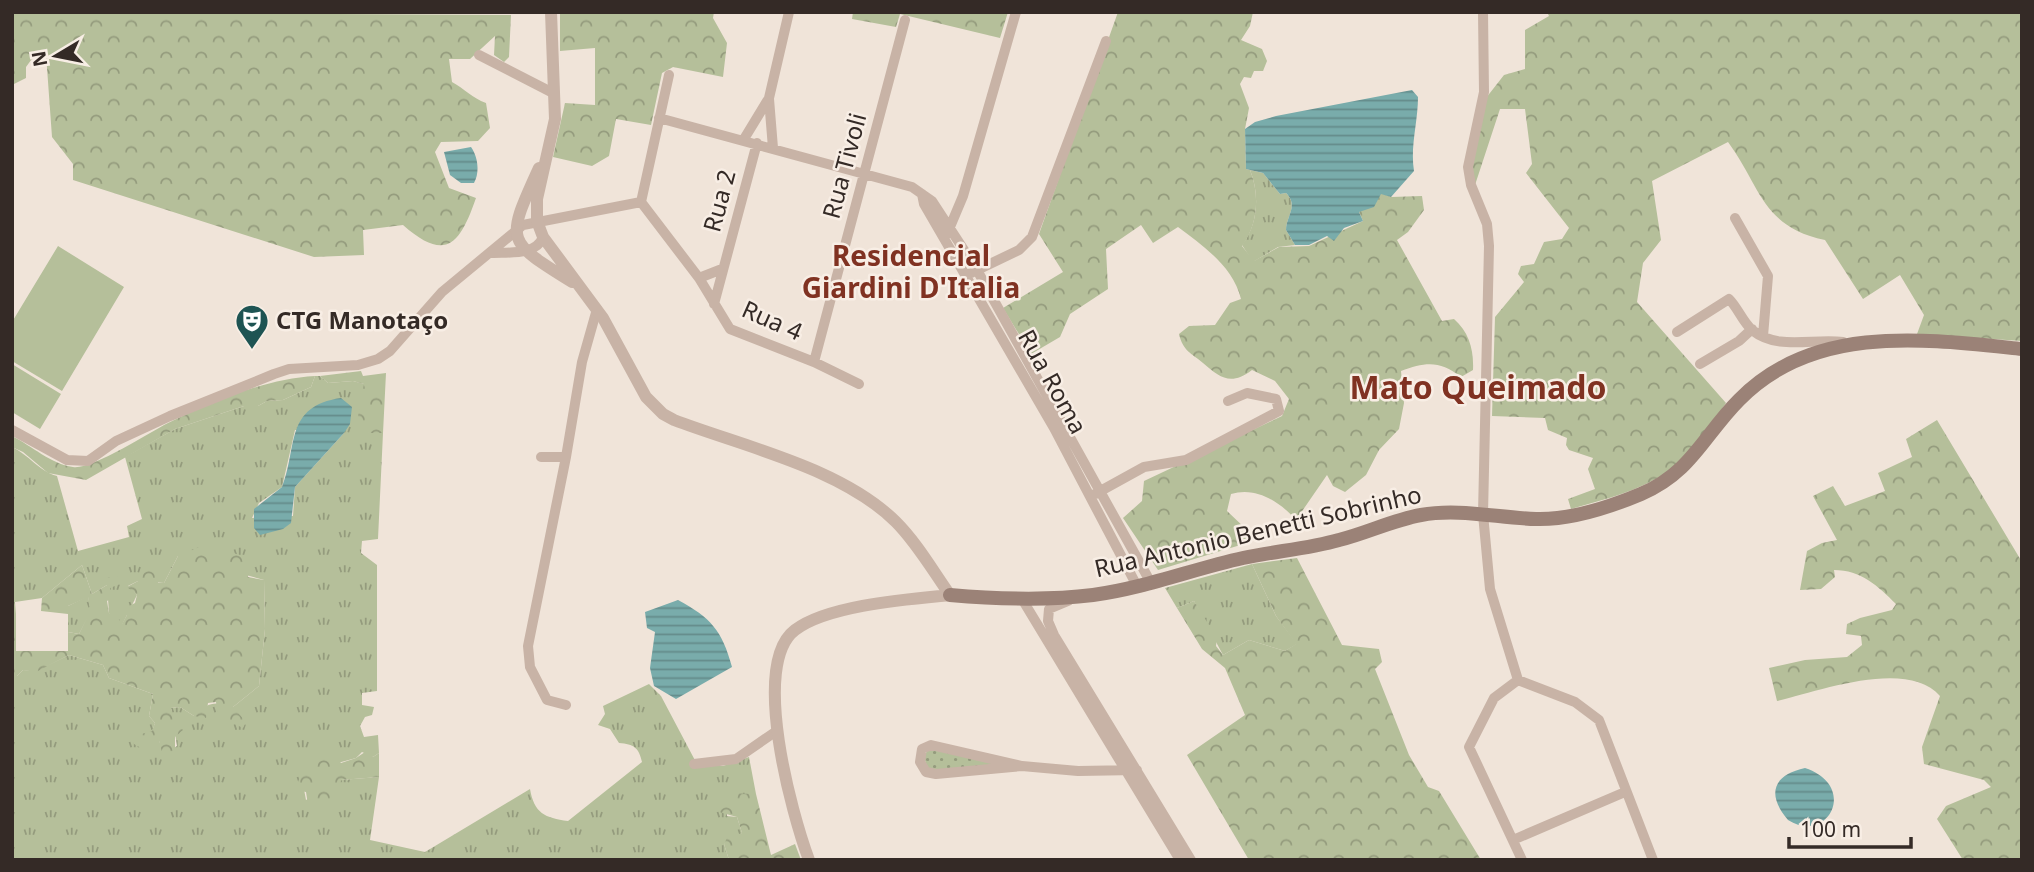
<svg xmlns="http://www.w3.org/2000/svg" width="2034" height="872" viewBox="0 0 2034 872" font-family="'Noto Sans',sans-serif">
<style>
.grass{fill:url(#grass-tufts);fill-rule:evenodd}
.forest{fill:url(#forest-crowns)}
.park{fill:url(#park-dots)}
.pitch{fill:#b5bf9a}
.water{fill:url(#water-rules)}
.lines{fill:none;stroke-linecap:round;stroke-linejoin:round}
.minor{stroke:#c8b3a6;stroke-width:10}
.tertiary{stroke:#c8b3a6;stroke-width:12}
.secondary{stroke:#9b8277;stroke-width:14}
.labels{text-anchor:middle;stroke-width:5;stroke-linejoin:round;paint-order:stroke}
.street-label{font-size:24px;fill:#342a26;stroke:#f8eee5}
.poi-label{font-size:24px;font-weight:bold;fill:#342a26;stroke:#f8eee5;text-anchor:start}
.quarter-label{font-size:28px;font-weight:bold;fill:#803222;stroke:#f8eee5}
.district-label{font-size:32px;font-weight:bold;fill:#803222;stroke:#f8eee5}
</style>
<defs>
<pattern id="grass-tufts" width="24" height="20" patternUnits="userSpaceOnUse" patternTransform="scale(1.75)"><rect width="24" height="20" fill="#b5bf9a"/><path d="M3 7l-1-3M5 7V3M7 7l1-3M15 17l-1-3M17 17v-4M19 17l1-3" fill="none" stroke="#949b7d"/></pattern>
<pattern id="forest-crowns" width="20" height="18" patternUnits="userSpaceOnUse" patternTransform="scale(1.75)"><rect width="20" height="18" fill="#b5bf9a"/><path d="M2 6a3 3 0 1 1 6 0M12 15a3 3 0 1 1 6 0" fill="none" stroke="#949b7d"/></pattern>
<pattern id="park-dots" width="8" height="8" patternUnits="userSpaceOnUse" patternTransform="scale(1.75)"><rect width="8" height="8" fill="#b5bf9a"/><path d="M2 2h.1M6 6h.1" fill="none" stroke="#949b7d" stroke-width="1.8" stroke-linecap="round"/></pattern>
<pattern id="water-rules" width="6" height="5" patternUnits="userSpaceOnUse" patternTransform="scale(1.75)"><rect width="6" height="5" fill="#79acab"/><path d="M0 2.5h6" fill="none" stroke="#648c8b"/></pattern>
</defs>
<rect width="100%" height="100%" fill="#f0e4d9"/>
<path class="grass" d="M1250,170L1263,173L1280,194L1286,193C1299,206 1286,216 1286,230L1295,245L1278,247L1253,262L1242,245C1258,225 1260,194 1250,170Z
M315,376H320L328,383L353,381L364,384L369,433H383L378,539L362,541L361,553L377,565V691L362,693V705L374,707L372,715L365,717L360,726L364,737L378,735L379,753L373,757L362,752L356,758L301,773L306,800L340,780L379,777L370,840L425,852L530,789C534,813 545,818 568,821L642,762C639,748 634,744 619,743L610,729L598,725L605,714L603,706L649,684L661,696L698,766H723L749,757L756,794H725L727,816L737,817L742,833L724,844L729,860H12V676H17L23,670L36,671L69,655L103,665L109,678L153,694L149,716L155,723L152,732L146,734L150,741H159L165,753L177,746L171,708L180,707L194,716C209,702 214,701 233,707L259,686L265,629L264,580L178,556L164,583L138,581L128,586L137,595L122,625L109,613L107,585L92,594L82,565L42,598L15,602L16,614H12V447C29,455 39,471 57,476L78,551L129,537L127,526L142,519L125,457L175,429L244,406H258L267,401L283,400L311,387ZM295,430L344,433L295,487L293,516L252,518L259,503L282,487Z
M1252,564L1276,616L1297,644L1285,651L1249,640L1223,655L1194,601L1177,608L1165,588Z
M88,596L91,611L79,634L68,632V606Z"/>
<path class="forest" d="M12,12L511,15L509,57L504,62L494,55L495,36L470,59H449L452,82C465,89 472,98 486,103L490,128L478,141L441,142L435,152L449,188L476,198C460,244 446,263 403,225L363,230L364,255L314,257L73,180V164L52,137L46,54L34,56L26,67V78L12,85Z
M560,12H714L713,18L727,43L723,77L673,67L662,73L651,125L616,119L609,156L592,166L553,157L565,103L595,105V48L560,51Z
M853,12H1008L1000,38L900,14L896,27L852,19Z
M1118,12H1253L1250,26L1241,40L1262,49L1267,61L1263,71H1254L1251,78L1244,77L1240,84L1249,108L1245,129L1246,169L1250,170C1260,194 1258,225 1242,246L1254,261L1279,247L1309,246L1363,221L1359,212L1381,193L1391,197L1422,196L1424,210L1408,232L1397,240L1442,321L1454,319C1469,332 1474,350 1473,370L1461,377C1440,360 1425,362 1401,371L1404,403L1399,429L1379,450L1366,475L1345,492L1333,486L1327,475L1296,520C1280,502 1256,486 1231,494L1227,511L1246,529L1247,543L1158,570L1123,518L1142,501L1144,481L1282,416L1289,399L1275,381L1252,370C1231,386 1220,378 1203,363C1191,353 1183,351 1179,334L1189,326L1215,325L1230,303L1241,299C1233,266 1203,246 1178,227L1153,243L1141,225L1106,249L1108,289L1070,314L1060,337L1031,354L1003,308L1063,272L1039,234Z
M1547,12H2022V341L1917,334L1924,315L1900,275L1863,299L1825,240C1762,227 1761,187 1728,142L1652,181L1661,240L1643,263L1637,302L1726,403C1714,420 1703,442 1688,456C1655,487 1613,497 1571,509L1568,499L1595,489L1588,469L1593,458L1569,450L1566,445L1567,438L1548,430L1545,418L1492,416L1495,317L1524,282L1518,274L1521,266L1534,264L1544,242L1562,239L1569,228L1526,173L1532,164L1525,109H1500L1475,185L1470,168L1486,98L1504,75L1525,69V30L1549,16Z
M361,371L363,376L386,373L383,433H369L356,427L364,384L353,381L328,383L320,376Z
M315,376L311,387L283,400L267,401L258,406H244L175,429L86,480L48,473L23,452L12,447V436C32,446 51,464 73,467C92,470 148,433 168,423C213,401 265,379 315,376Z
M1937,420L2022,562V860H1963L1937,819L1946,806L1991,787L1984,780L1924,764L1922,747L1940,696C1908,658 1818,691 1777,701L1769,668L1805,660L1847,657L1862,645L1861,636L1846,634L1847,624L1860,618L1892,610L1896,604C1878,586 1861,570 1834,570L1835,577L1821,589L1800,590L1807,551L1822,543L1837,540L1813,496L1833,486L1845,506L1885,491L1878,473L1912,457L1906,439Z
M202,546L223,549L239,555L249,564L248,577L264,580L265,629L259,686L233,707L246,722L243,728L218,716L216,702L208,703L206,718L194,716L180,707L171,708L175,720L183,730L175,737V755L169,760L164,759L159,741H150L141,748L134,744L131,737L152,731L155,723L149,716L153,694L109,678L103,665L69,655L36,672L23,670L17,676H12V614H16V651H68V632L79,634L90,611L88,597L68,606V614L41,611L42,598L82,565L92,594L107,585V578L117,576L120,584L110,588L112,598L107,601L109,613L116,615L122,624L127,615L125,608L135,603L137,595L127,587L138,581L146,570L159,571L158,583H164L178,556Z
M1297,558L1342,645L1379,649L1382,662L1375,669L1409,755L1428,787L1439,791L1481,860H1249L1187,755L1245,715L1225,668L1202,649L1177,608L1194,601L1217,638L1216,646L1223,655L1249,640L1285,651L1296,644L1276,616L1252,564Z
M368,750L373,757L379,753V777L341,780L338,805H308L306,792L295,790L301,774L297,764L300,752L332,753L341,763L356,758Z
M725,793L756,794L771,855L795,844L801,860H729L724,844L727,838L742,833L737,817L719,812L718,805Z"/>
<path class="park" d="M928,748L1007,765L945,772L928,769L924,758Z"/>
<path class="pitch" d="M58,246L124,287L62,391L12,361V322Z
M12,364L61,394L40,429L12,412Z"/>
<path class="water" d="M1412,90L1418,97C1418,122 1410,147 1414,171L1391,197L1381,194L1374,207L1359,212L1363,221L1344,228L1334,241L1327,236L1309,245H1295L1286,230C1286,216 1299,206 1286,193L1280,194L1263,173L1246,169L1245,129L1255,122L1276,116Z
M471,147C478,157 480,172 474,183H461L450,175L444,152Z
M341,398L352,407L350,424L344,433L295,487L291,523L283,529L260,535L254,528V509L282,487C298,447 284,406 341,398Z
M678,600C711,618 722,630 732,667L676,699L654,686L650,668L655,632L647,628L645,612Z
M1805,768C1859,786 1828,845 1788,820C1766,794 1773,775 1805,768Z"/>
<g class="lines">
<path class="minor" d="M1483,12L1484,92L1468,167L1471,185L1487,224L1489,246L1483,514L1490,589L1518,680
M479,55L555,94
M769,99L773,148
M659,118L912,187L932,201L977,270L1151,583
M744,139L769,98L789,12
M922,194L924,204L1054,428L1137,586
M641,202L699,278L730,329L814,362L859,384
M641,202L669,75
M1735,218L1768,276L1763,336
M947,234L963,196L1016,12
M492,253C508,252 536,256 543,237
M971,273L1019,250L1032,237L1106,41
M699,278L722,269
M714,304L757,143
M1677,332L1729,299C1738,308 1742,321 1752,330C1778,351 1812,338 1843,342
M814,362L905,20
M1700,364L1739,341L1752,329
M12,430L67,460L88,461L116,441L170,416L274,374L289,369L358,365L378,359L390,351L442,292L523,225L641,202
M541,457H566L582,362L597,309
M566,457L528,646L530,667L547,700L566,705
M1095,494L1144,467L1186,460L1279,411L1276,399L1247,393L1228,401
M1022,599L1180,860
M1068,601L1049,609L1048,621L1054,635L1191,860
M694,764L736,759L778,730
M1022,766L931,745L922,749L920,762L926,772L936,774L1022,766L1078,771L1137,770
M1513,840L1625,792
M1522,860L1469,747L1494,698L1518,680L1575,702L1599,720L1653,860"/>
<path class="tertiary" d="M551,12L555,119L537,199V221L543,237L603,318L646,397L663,414L674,420C745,447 842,468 896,522C917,543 933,571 950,595C909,599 827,605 795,630C750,664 792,814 809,860
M539,168C506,241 504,240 572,282"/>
<path class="secondary" d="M950,595C997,599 1046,601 1093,595C1145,588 1193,569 1243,558C1275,551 1308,549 1339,540C1367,533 1393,520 1421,515C1459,508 1498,518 1536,519C1570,520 1610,507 1641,494C1691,473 1704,435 1739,400C1814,323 1926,339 2022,349"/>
</g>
<defs>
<symbol id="theatre-pin" viewBox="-11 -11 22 30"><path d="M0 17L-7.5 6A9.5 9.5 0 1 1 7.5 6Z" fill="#1e5453" stroke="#f8eee5"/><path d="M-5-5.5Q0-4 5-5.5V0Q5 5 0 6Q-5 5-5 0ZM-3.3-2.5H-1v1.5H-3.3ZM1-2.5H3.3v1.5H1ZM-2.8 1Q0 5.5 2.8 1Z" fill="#fff"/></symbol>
</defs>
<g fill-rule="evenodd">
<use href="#theatre-pin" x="233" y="302" width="38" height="52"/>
</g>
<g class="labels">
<g class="street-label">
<text transform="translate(845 166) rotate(-75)" y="8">Rua Tivoli</text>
<text transform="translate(720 201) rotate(-75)" y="8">Rua 2</text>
<text transform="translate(772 321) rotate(24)" y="8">Rua 4</text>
<text transform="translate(1052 382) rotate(61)" y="8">Rua Roma</text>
<text transform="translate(1258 532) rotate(-13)" y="8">Rua Antonio Benetti Sobrinho</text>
</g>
<g class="poi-label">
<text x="276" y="329">CTG Manotaço</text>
</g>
<g class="quarter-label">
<text x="911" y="266">Residencial<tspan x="911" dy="32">Giardini D'Italia</tspan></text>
</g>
<g class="district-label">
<text x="1478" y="399">Mato Queimado</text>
</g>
</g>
<rect width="2034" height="872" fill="none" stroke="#342a26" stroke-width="28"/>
<g transform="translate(56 56) rotate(260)" stroke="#f8eee5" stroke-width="5" paint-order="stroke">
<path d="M0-5L12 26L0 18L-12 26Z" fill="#342a26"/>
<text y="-10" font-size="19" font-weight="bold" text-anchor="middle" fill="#342a26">N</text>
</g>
<path d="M1789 837v10h122v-10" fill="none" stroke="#342a26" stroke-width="3.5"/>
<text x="1800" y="837" font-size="21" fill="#342a26" stroke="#f8eee5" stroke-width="5" paint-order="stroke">100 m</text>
</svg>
